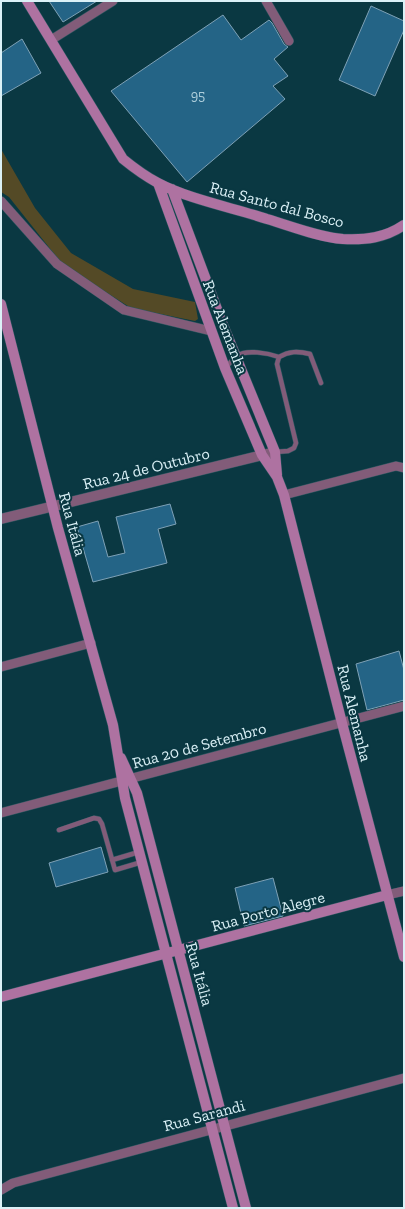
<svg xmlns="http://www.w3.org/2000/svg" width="405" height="1209" viewBox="0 0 405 1209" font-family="'Zilla Slab',serif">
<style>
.green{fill:#544a26}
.building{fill:#246486;stroke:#7ea1b6}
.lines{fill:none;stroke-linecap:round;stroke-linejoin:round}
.service-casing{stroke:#2b565f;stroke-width:5.5}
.minor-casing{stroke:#2b565f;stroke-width:10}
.tertiary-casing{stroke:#2b565f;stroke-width:11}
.secondary-casing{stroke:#2b565f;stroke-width:11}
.service{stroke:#825c79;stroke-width:4.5}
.minor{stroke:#825c79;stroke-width:9}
.tertiary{stroke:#825c79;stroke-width:10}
.secondary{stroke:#ae72a1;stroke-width:10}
.labels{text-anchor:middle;stroke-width:4;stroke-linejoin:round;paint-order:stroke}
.number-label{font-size:14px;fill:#adcedb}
.street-label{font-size:16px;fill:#dbf1f7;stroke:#0a3842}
</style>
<rect width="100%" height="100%" fill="#0a3842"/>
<path class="green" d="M1,149L35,208L71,253L133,289L195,302L198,319L195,321L131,308L63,265L9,197L1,192Z"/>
<path class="building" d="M49,1H97L63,22Z
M371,6L404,21V30L375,96L339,80Z
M223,15L241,40L269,20L272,23L284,44L288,47L274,59L288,76L273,86L285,99L187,182L111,91Z
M22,39L41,73L1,96V53Z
M170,504L176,524L158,529L167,563L93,582L77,527L98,521L108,557L125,553L116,517Z
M399,651L404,670V700L367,710L356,664Z
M101,847L108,872L56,887L49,863Z
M273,878L283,916L244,926L235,888Z"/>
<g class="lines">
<defs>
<path id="service" d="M225,368C229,364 233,359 237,356C246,349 268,353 279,357
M275,452L288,451L294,448L296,443L277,364L279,357C289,351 298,351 310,354L321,383
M59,830L94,818L99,819L102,824L115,870L142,862
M112,860L139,852"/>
<path id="minor" d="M266,1L289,41
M51,40L113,1
M1,201L57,264L124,310L211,331
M284,495L396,466L404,468
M1,667L91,643
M1,813L404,706
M387,895L404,891
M1,1190L13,1183L404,1078"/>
<path id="tertiary" d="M1,519L275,452"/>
<path id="secondary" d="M27,1L123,159C134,168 145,176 158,183C188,199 234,208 267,219C291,226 318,237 343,239C366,240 385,238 404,225
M158,183L225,368L262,455L277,477L284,495L342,723L404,957
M172,189L223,325L275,452L277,475
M1,304L58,528L113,725L125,798L233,1208
M121,758L137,793L246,1208
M1,997L387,895"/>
</defs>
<use href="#service" class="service-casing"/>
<use href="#minor" class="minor-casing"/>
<use href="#tertiary" class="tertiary-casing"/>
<use href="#secondary" class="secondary-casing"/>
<use href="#service" class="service"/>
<use href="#minor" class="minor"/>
<use href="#tertiary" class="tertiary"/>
<use href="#secondary" class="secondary"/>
</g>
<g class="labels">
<g class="number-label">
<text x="198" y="100">95</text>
</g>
<g class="street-label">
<text transform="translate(277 204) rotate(15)" y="6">Rua Santo dal Bosco</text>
<text transform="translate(226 327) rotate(69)" y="6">Rua Alemanha</text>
<text transform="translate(146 468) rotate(-14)" y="6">Rua 24 de Outubro</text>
<text transform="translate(73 524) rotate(75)" y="6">Rua Itália</text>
<text transform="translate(355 713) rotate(76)" y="6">Rua Alemanha</text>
<text transform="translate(199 745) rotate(-15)" y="6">Rua 20 de Setembro</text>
<text transform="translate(268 911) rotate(-15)" y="6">Rua Porto Alegre</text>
<text transform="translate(200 974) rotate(75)" y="6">Rua Itália</text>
<text transform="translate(204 1115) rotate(-15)" y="6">Rua Sarandi</text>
</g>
</g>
<rect width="405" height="1209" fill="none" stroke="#dbf1f7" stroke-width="4"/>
</svg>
